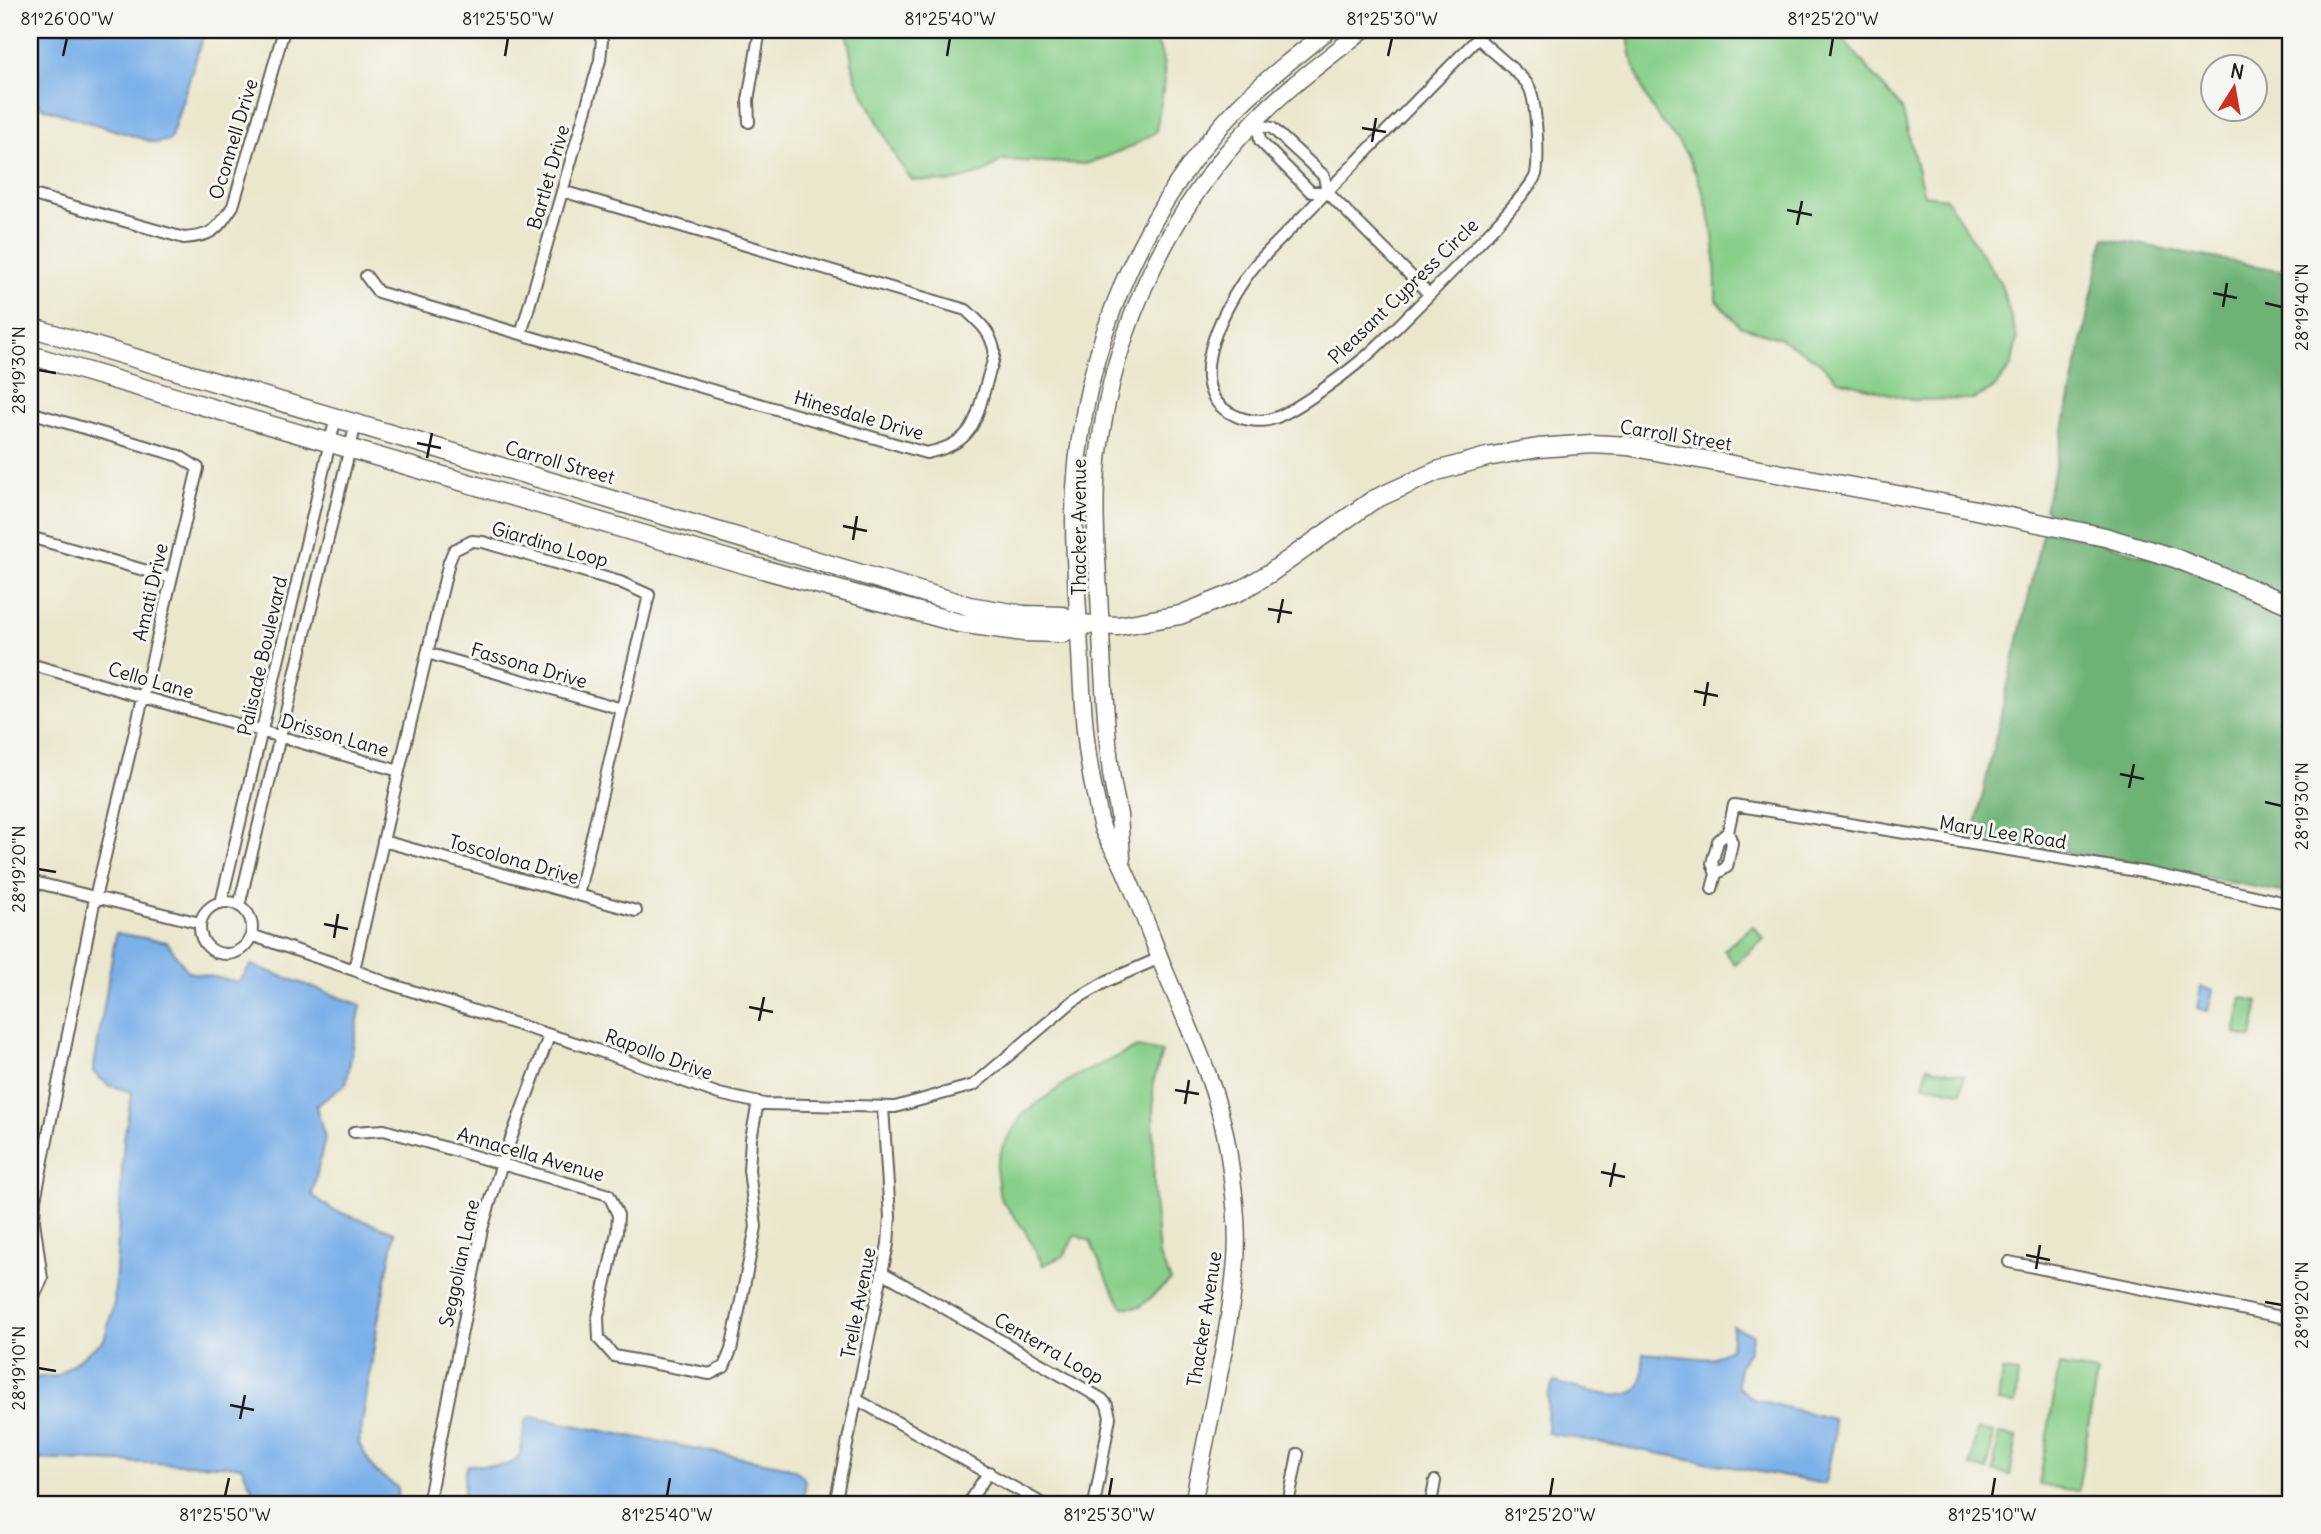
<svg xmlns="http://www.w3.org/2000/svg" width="2321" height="1534" viewBox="0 0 2321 1534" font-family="Delius,sans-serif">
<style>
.green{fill:#88cf8a;stroke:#527653;stroke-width:2}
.forest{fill:#6eb276;stroke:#456749;stroke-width:2}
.water{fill:#7bb0e9;stroke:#4c6682;stroke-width:2}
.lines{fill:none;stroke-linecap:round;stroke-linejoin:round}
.street-casing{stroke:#64635a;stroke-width:14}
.secondary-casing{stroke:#64635a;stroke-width:19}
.primary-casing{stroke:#64635a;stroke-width:21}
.street{stroke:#fff;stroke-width:10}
.secondary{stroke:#fff;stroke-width:16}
.primary{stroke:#fff;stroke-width:18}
.ticks{fill:none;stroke:#1c1c1c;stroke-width:2.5}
.labels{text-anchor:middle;stroke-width:6;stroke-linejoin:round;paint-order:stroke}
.street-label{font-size:19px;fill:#1c1c1c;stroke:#f6f6f2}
.neatline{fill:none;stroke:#1c1c1c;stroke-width:2.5}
.ticks-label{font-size:18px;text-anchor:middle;fill:#1c1c1c}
</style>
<rect width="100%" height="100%" fill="#f6f6f2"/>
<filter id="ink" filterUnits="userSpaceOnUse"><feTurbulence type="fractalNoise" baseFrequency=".0143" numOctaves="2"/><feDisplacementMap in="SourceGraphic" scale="14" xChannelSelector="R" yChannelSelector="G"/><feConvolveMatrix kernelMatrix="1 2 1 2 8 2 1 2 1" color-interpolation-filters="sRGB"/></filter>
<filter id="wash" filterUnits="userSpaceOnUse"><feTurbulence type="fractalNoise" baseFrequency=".00686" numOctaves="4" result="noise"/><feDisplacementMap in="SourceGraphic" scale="28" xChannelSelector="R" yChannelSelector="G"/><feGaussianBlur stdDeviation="1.57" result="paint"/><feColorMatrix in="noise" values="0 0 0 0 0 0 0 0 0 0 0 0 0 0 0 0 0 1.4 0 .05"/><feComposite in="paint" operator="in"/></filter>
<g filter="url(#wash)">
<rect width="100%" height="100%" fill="#ebe7cd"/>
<path class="green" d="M846,30H1149C1175,63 1161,94 1156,132L1129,148L1086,164L1002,160L985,172L950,182L912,180L897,160L855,77Z
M1629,30H1836L1902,109L1924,195L1946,198L2001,284L2017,339L2011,367L1993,389L1974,399L1912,400L1838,380L1818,361L1779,338L1740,326L1716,300C1716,246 1714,209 1689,159C1681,143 1667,130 1657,116C1642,93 1627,56 1629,30Z
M1753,926L1764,939L1735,964L1724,950Z
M2242,998L2259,1001L2252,1038L2235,1034Z
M1137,1047L1162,1052L1153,1083L1154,1198L1159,1255L1171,1280L1140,1307H1123L1106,1277L1090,1241L1075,1235L1064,1256L1043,1265L1024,1229L1000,1198L996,1168L1003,1146L1023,1114L1072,1078Z
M1927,1067L1964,1075L1961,1092L1924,1085Z
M2059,1366L2097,1372L2078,1491L2039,1485Z
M2002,1371L2018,1373L2015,1404L1998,1402Z
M1977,1430L1994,1433L1987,1470L1970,1467Z
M1999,1434L2017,1437L2010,1475L1993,1471Z"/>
<path class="forest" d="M2104,238L2291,272V598L2046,518L2047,510L2044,509L2054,472Z
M2043,530L2103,543L2173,564L2291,612V894L2157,868L1973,837Z"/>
<path class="water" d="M35,30H205L170,140L156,143L43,108L30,95V62Z
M116,933L167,942L188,972L239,982L251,965L361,1005L346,1084L316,1106L325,1138L312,1195L333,1210L395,1232L378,1321L359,1444L375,1471L398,1488L396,1504H260L241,1466L30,1459V1378L57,1376L104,1340L114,1303L124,1138L132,1092L108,1085L93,1072Z
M2201,987L2213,990L2208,1011L2197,1009Z
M1733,1326L1753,1335L1748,1353L1739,1367L1738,1387L1753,1399L1833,1419L1835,1434L1825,1484L1547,1433L1548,1395L1554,1382C1572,1386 1629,1407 1639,1386C1644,1378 1643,1362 1643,1353L1712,1359L1731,1347Z
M531,1417L785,1466C809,1474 807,1481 802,1504H463L465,1473L468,1465C484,1463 513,1473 520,1453C523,1443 523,1431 526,1420Z"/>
</g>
<g filter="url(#ink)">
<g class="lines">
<defs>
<path id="street" d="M1478,38C1490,50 1519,72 1528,85C1537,99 1539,158 1536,174C1532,194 1387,339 1363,359C1341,377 1300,408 1275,418C1262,423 1246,421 1234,415C1175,388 1230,295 1257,263Z
M749,122L748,100L760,30
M1327,192H1311L1260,141L1258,125L1272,128L1324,176L1327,192L1429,294
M30,194L184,238C214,236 217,229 233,206L284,30
M366,276L378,292L926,453C974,444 975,422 987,381C989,371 996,358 994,349C990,331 979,322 966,310L562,191
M521,334L600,60L602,40L597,30
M30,412L179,456L198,468L95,898L35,1200L34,1221L42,1279L36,1292L30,1297
M30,537L171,578
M427,653L622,709
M30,664L399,771
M383,841L636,911
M1716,874L1727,867L1732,843L1728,832
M30,881L200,923
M1712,889L1716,874L1712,863L1718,841L1728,832L1734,805L2149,873L2291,904
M200 928a26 26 0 1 1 52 0a26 26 0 1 1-52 0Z
M221,903L336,417
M239,906L356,423
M251,935L354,970L387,983L591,1048L719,1094L764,1104L895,1107L974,1085L1073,1001L1107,981L1160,958
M354,970L399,771L449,562L454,550L472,541L483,542L620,582L649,595L578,895
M354,1132L384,1130L609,1195L618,1215L617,1232L598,1317L599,1339L614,1356L710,1374L724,1367L731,1350L756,1227L749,1170L751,1139L758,1102
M2009,1262L2291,1319
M882,1272L1102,1399L1107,1405L1110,1417L1095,1500L1092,1504
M856,1399L1043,1504
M428,1504L482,1229L502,1163L549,1036
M835,1504L888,1244L890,1217L883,1107
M970,1504L972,1497L989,1472
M1288,1504L1298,1454
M1431,1504L1435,1481
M1575,1504L1576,1501"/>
<path id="secondary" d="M1122,858C1121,844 1120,829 1119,815C1116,798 1111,781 1110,763C1104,707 1102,651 1099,594C1097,557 1094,520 1096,483C1105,348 1161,219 1254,122C1287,87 1326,60 1363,30
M1193,1504C1208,1424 1229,1342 1236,1260C1239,1224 1233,1185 1228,1149C1218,1089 1191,1032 1167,976C1152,939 1139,901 1122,865C1117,853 1108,842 1103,830C1099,820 1098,809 1096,799C1083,745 1082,687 1079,632C1077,585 1072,536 1075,488C1084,346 1140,211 1238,107C1266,79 1298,54 1329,30"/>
<path id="primary" d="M30,327L969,606L1024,615L1063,616L1079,624L1118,626L1180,615L1240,591L1270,573L1373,500L1437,471L1487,457L1538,448L1592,444L1628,446L1952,505L2105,537L2175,558L2291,605
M30,355L744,564L959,623L1024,632L1063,633L1079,624"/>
</defs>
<use href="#street" class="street-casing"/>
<use href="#secondary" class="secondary-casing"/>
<use href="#primary" class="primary-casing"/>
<use href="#street" class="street"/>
<use href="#secondary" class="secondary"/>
<use href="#primary" class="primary"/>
</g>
</g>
<path class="ticks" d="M63,56L67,38M505,56L508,38M947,56L950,38M1388,56L1392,38M1830,56L1833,38M1362,128L1386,132M1372,142L1376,118M1787,210L1812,215M1797,225L1802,201M2213,293L2237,298M2265,303L2282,307M2223,307L2227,283M38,370L56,373M417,443L441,448M427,458L432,433M843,526L867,531M853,540L857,516M1268,609L1292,613M1278,623L1283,599M1694,691L1718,696M1704,706L1708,682M2120,774L2144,779M2129,788L2134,764M2265,802L2282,806M38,869L56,872M324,924L348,929M334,938L338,914M749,1007L773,1012M759,1021L764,997M1175,1090L1199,1094M1185,1104L1189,1080M1601,1172L1625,1177M1610,1187L1615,1163M2026,1255L2050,1260M2036,1269L2040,1245M2265,1302L2282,1305M38,1368L56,1371M230,1405L254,1410M240,1419L245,1395M225,1496L229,1478M667,1496L670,1478M1109,1496L1112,1478M1550,1496L1553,1478M1992,1496L1995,1478"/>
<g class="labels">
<g class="street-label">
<text transform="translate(233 139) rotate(-73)" y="7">Oconnell Drive</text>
<text transform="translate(548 177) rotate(-74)" y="7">Bartlet Drive</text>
<text transform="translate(1403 291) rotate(-44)" y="7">Pleasant Cypress Circle</text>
<text transform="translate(859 415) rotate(16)" y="7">Hinesdale Drive</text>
<text transform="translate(1676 435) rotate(9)" y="7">Carroll Street</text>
<text transform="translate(560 462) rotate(16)" y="7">Carroll Street</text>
<text transform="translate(1079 527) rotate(-90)" y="7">Thacker Avenue</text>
<text transform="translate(550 544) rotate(16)" y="7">Giardino Loop</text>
<text transform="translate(150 592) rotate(-77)" y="7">Amati Drive</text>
<text transform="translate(262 656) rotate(-77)" y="7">Palisade Boulevard</text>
<text transform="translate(529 665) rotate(16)" y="7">Fassona Drive</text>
<text transform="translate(151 680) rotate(16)" y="7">Cello Lane</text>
<text transform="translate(335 735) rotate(16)" y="7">Drisson Lane</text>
<text transform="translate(2003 832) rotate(9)" y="7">Mary Lee Road</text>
<text transform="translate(514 859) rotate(16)" y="7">Toscolona Drive</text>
<text transform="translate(659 1054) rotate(20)" y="7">Rapollo Drive</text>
<text transform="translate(531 1154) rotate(16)" y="7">Annacella Avenue</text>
<text transform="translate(459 1263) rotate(-78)" y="7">Seggolian Lane</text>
<text transform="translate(858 1303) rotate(-79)" y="7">Trelle Avenue</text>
<text transform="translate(1204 1319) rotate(-81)" y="7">Thacker Avenue</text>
<text transform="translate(1049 1348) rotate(30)" y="7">Centerra Loop</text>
</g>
</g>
<rect width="2321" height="1534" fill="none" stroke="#f6f6f2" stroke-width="77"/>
<g transform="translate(2234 88) rotate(11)"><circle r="33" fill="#f6f6f2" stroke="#9f9f9c" stroke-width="2"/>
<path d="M0-5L12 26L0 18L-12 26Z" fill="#c8321e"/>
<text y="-10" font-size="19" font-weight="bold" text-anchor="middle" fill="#1c1c1c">N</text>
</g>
<rect x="38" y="38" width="2244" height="1458" class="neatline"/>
<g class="ticks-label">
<text x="67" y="25">81°26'00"W</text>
<text x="508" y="25">81°25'50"W</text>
<text x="950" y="25">81°25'40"W</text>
<text x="1392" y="25">81°25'30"W</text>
<text x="1833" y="25">81°25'20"W</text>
<text transform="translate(2302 307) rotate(-90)" y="6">28°19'40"N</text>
<text transform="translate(19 370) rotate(-90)" y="6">28°19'30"N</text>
<text transform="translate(2302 806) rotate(-90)" y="6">28°19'30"N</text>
<text transform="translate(19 869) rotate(-90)" y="6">28°19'20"N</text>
<text transform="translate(2302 1305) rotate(-90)" y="6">28°19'20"N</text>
<text transform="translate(19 1368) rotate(-90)" y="6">28°19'10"N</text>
<text x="225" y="1521">81°25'50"W</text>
<text x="667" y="1521">81°25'40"W</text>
<text x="1109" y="1521">81°25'30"W</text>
<text x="1550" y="1521">81°25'20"W</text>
<text x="1992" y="1521">81°25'10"W</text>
</g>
</svg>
